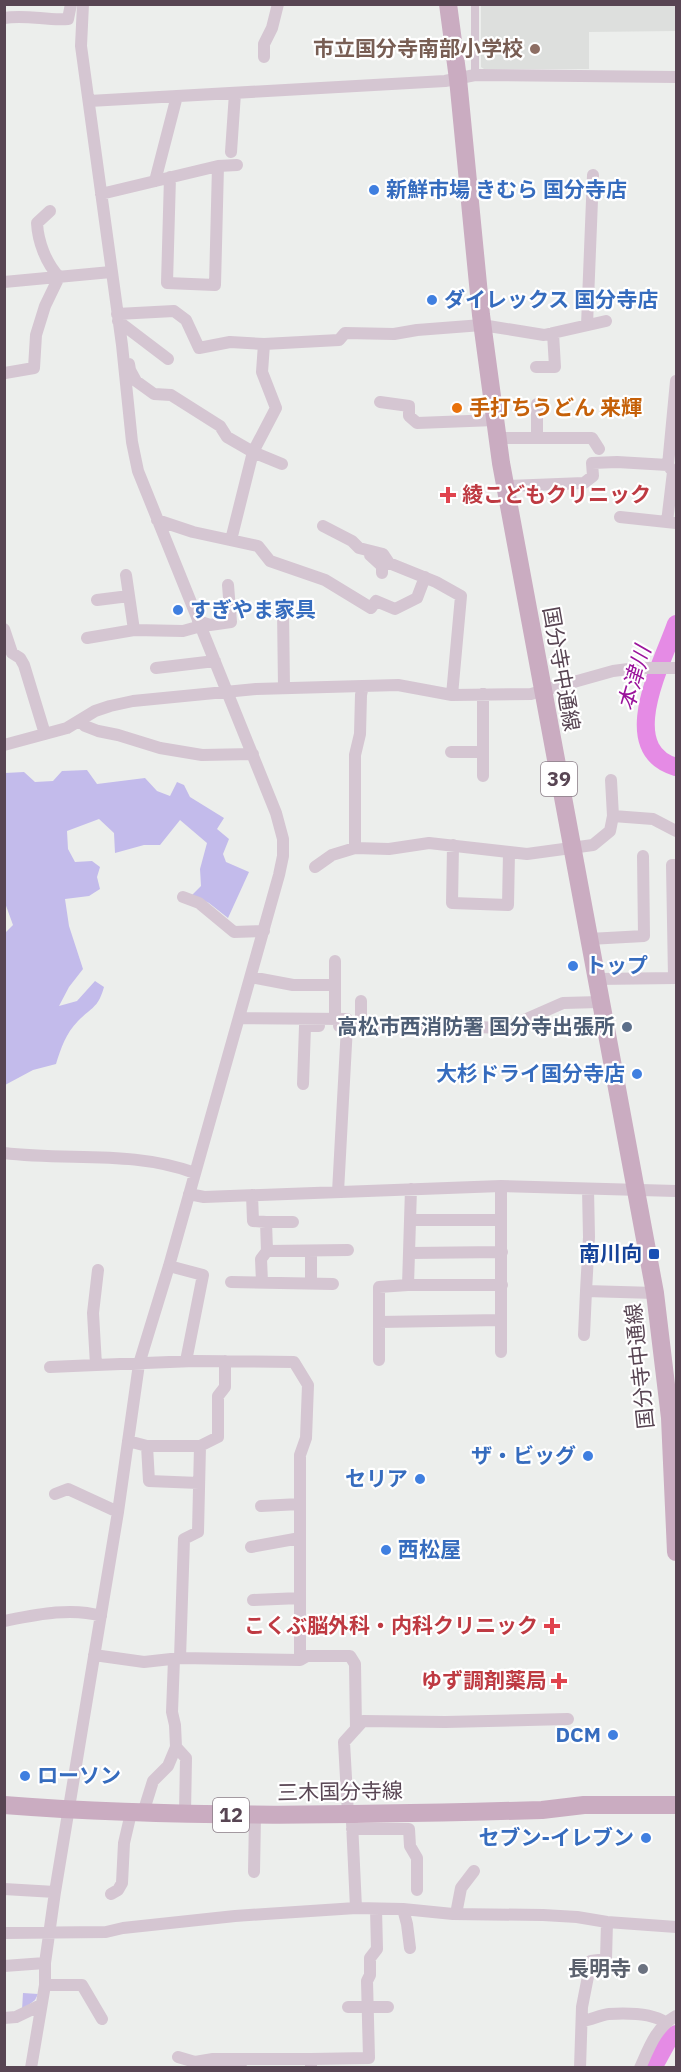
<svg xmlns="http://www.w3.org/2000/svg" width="681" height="2072" viewBox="0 0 681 2072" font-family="'IBM Plex Sans','Noto Sans JP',sans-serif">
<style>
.education{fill:#dddfdd}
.green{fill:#c3bbeb}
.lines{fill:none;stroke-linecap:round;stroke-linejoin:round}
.river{stroke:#e58be5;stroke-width:18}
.pedestrian{stroke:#d5c6d2;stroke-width:8}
.minor{stroke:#d5c6d2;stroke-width:12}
.primary{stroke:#caacc1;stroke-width:18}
.education-dot{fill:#8d6e63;stroke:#fff;stroke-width:2}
.shop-dot{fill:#3f7fe0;stroke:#fff;stroke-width:2}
.food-dot{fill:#e8710a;stroke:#fff;stroke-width:2}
.health-dot{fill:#e0444e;stroke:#fff;stroke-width:2}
.service-dot{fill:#5c6f8a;stroke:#fff;stroke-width:2}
.transit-dot{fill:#1a4fb4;stroke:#fff;stroke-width:2}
.worship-dot{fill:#6b7280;stroke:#fff;stroke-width:2}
.labels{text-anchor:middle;stroke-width:4.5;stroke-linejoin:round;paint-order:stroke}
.shield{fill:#fff;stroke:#8a7d87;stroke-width:1.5}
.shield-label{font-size:20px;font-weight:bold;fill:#584553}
.education-label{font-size:21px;font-weight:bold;fill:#785e54;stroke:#fff;text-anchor:end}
.shop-label{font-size:21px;font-weight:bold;fill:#366cbe;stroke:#fff;text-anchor:start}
.food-label{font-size:21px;font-weight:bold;fill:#c56008;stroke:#fff;text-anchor:start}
.health-label{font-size:21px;font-weight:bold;fill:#be3a42;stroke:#fff;text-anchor:end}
.street-label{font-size:21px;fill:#584553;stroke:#fff}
.service-label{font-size:21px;font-weight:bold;fill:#4e5e75;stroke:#fff;text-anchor:end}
.transit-label{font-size:21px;font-weight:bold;fill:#164399;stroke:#fff;text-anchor:end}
.worship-label{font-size:21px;font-weight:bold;fill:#5b616d;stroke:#fff;text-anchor:end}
.water-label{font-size:22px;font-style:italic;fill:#9b149c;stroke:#fff}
</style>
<rect width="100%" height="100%" fill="#eceeec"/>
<path class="education" d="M481,5H676V31L589,32V69H484L481,67Z"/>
<path class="green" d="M87,770L97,784L145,778L157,791L170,796L177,782L184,785L190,797L224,818L217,829L229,839L223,854L226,862L249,872L228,918L209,903L192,895L201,886L200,869L207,843L180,820L160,845H144L115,853L114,833L99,819L67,831L68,849L75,862L92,861L100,867L97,877L100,889L89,896L65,899L69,926L83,969L69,987L59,1006L77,1001L95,981L104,987C98,1008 93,1006 78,1021C66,1033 61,1048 56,1064L33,1070L5,1085V933L13,925L5,903V773L24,772L35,782L53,781L62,771Z
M23,1993L38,1994L35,2000L22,2010Z"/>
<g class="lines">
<path class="river" d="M676,624C663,662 615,749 676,767
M653,2068L669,2039L676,2034"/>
<path class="pedestrian" d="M475,75V4"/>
<path class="minor" d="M4,18C26,14 47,21 68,19L71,4
M264,57V44L272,28L278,4
M89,101L445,81L475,75L676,77
M231,152L235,93
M170,177L167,283L215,285L218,166
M155,181L177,96
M101,194L218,166L237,165
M4,282L111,272
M117,314L174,311L186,320L199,348L230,342L264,344
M118,321L168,359
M587,325L593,175
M129,364L130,370L136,381L154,394L171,395L220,426L227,437L253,452L282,464
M536,367H555L553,333
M5,373L34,368L36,335L45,306L59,277C46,263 38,242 37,223L50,211
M380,402L409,406V416L417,423L495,420
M537,404V438
M498,438H592L599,449
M505,486L584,483L593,476L592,463L617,462L668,465L676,381
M620,517L676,523
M157,520L193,532L258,546L270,561L325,580L371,608L376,601L395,609L417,598L425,577
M667,522L673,472L668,465
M323,526L352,541L359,548L383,554L389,563L436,582L461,596L452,695
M231,540L253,452L276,408L262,372L264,344L339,340L345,333L394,334L417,330L482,325L544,335L606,321
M370,555L382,566V573
M126,575L134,630
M97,600L129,596
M283,610L284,688
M198,621L210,625L231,622L228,585
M4,629L12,653L20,658L24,665L45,734
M87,638L134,630L183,631L201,626
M156,668L215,661
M363,686L361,695L360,734L355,755V848L389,849L429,843L527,854L593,845L610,831L613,816L653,819L676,831
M483,694V776
M80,721L85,726L98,731L118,735L160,748L202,755L253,754
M4,745L67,728L95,711L110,706L133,701L256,689L398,685L452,695L531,694L613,671L636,668H676
M451,752H483
M611,780L613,816
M453,845L452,903L508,905L509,852
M315,867L332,855L355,848
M183,897L199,903L234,932L264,931
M589,939L644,936L643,856
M335,961V1019
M251,977L293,985H335
M674,978L672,865H676
M596,979L676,978
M240,1018L347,1019V1026L436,1030L474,1027L506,1028L563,1003L600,1002
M361,1026V1001
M303,1084L305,1026H319
M4,1153C69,1161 133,1150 195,1173
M501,1186V1352
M588,1189L589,1237L586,1291L655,1293
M338,1192L347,1026H339
M189,1194L204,1197L501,1186L676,1191
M252,1195L253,1221L266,1222L267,1251L261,1259L262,1282
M411,1220H501
M266,1222H293
M267,1251L348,1250
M410,1253L502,1252
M169,1266L203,1275L186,1361
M98,1270L93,1313L96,1365L194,1361L294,1362L308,1385L306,1438L300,1455V1660
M231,1282L333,1284
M311,1283V1251
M408,1285H502
M379,1322L501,1320
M584,1335L586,1291
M379,1360V1287L408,1285L411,1189
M50,1367L96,1365
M128,1441L147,1446H200L198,1532L184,1539L180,1658
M147,1446L149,1481L199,1483
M200,1446L218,1437V1396L225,1387V1361
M55,1494L68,1489L118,1512
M261,1506L300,1504
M251,1547L300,1538
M253,1600L300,1598
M4,1621C35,1615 71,1607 101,1616
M94,1655L144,1662L180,1658L300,1660L307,1656H350L355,1664L356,1729
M174,1659L172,1712L175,1725L176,1747L186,1758L185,1814
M143,1813L153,1781L168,1766L176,1747
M348,1814L344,1742L363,1721L445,1722L568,1719
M352,1822L356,1908
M352,1829H409L410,1846L417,1858V1890
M254,1872L255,1816
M4,1889L55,1892
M111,1894L118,1890L122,1883L124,1843L131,1813
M403,1909L407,1924L410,1948
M456,1914L461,1888L474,1871
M4,1933L106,1932L123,1928L235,1916L356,1908L403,1909L453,1914L543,1915L577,1917L607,1922L676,1927
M4,1966L45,1963
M45,1985H82L102,2019
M348,2007H388
M4,2018L16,2017L41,2005
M582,2021C591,2020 600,2015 609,2014C626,2013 651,2013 665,2022
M178,2057L195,2062L213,2059H311V2068
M311,2059L369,2058L367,1981L370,1975V1958L377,1949L376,1909
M31,2068L45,1985V1963L55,1892L118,1512L139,1364L169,1266L279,875L283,856V839L276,813L138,471L132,442L122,345L81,46L83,4
M212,2068L241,2067
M580,2068L582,2007L591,1961L606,1959L607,1922
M640,2068C649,2048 656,2027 676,2016"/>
<path class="primary" d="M448,4L458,79L481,315L501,463L655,1293L670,1418L676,1552
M4,1805C184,1819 363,1815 542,1810L584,1805H676"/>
</g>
<circle class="education-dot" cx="535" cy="49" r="6"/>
<g class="shop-dot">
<circle cx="374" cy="190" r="6"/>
<circle cx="432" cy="300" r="6"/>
<circle cx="178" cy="610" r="6"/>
<circle cx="573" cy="966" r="6"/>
<circle cx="637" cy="1074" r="6"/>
<circle cx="588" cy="1456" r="6"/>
<circle cx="420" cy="1479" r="6"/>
<circle cx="386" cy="1550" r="6"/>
<circle cx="613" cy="1735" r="6"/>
<circle cx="25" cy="1776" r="6"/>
<circle cx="646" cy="1838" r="6"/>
</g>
<circle class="food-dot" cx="457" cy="408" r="6"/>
<g class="health-dot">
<path d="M445 486h6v6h6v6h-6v6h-6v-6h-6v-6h6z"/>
<path d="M549 1617h6v6h6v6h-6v6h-6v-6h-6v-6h6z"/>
<path d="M556 1672h6v6h6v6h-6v6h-6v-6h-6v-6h6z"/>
</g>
<circle class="service-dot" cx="627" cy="1027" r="6"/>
<rect class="transit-dot" x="648" y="1248" width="12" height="12" rx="3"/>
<circle class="worship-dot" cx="643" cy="1969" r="6"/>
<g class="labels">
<g class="shield">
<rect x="541" y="762" width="36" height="34" rx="4.5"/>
<rect x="213" y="1798" width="36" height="34" rx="4.5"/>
</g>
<g class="shield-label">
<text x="559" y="786">39</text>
<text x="231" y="1822">12</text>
</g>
<g class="education-label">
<text x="523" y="56">市立国分寺南部小学校</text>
</g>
<g class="shop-label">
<text x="386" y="197">新鮮市場 きむら 国分寺店</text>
<text x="444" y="307">ダイレックス 国分寺店</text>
<text x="190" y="617">すぎやま家具</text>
<text x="585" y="973">トップ</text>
<text x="625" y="1081" text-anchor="end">大杉ドライ国分寺店</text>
<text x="576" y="1463" text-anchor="end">ザ・ビッグ</text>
<text x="408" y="1486" text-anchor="end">セリア</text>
<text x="398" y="1557">西松屋</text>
<text x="601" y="1742" text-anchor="end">DCM</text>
<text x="37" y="1783">ローソン</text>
<text x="634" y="1845" text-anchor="end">セブン-イレブン</text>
</g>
<g class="food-label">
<text x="469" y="415">手打ちうどん 来輝</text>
</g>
<g class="health-label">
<text x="462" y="502" text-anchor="start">綾こどもクリニック</text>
<text x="538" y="1633">こくぶ脳外科・内科クリニック</text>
<text x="547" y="1688">ゆず調剤薬局</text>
</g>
<g class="street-label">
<text transform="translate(561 669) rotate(80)" y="7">国分寺中通線</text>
<text transform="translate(640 1366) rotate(-96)" y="7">国分寺中通線</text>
<text transform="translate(340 1792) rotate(-1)" y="7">三木国分寺線</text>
</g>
<g class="service-label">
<text x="615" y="1034">高松市西消防署 国分寺出張所</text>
</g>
<g class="transit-label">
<text x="642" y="1261">南川向</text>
</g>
<g class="worship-label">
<text x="631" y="1976">長明寺</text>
</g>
<g class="water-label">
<text transform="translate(634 678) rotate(-74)" y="8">本津川</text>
</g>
</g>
<rect width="681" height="2072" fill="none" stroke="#584553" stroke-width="12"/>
</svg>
